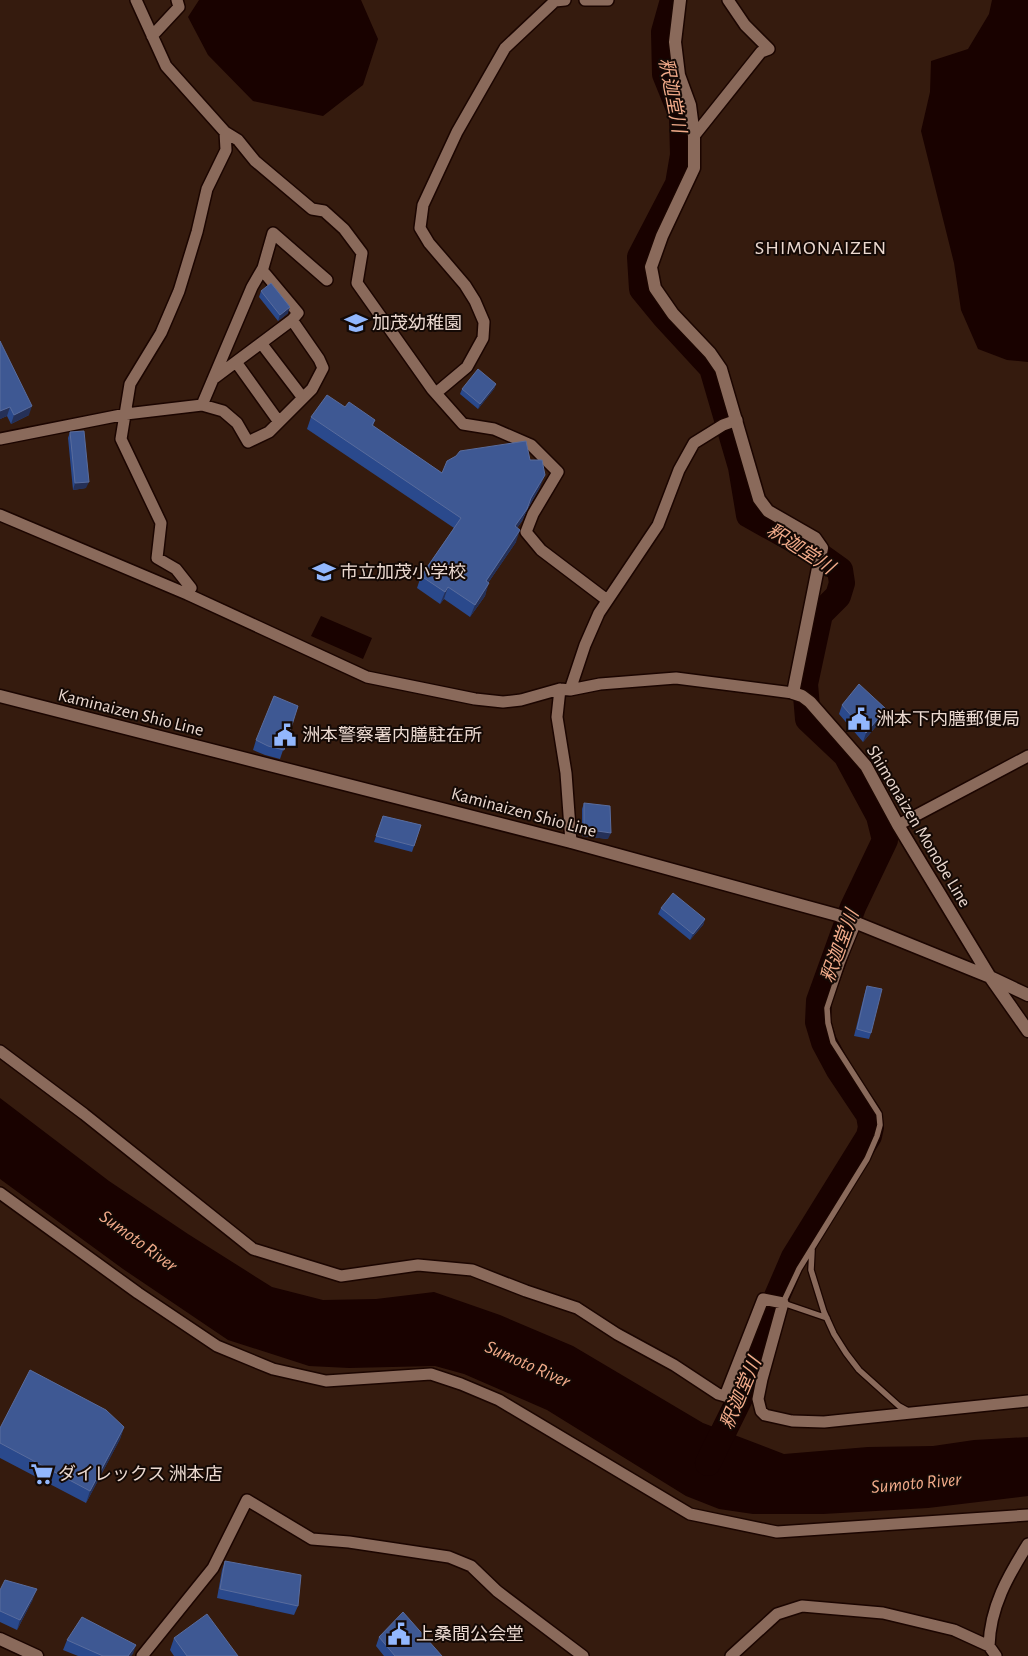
<svg xmlns="http://www.w3.org/2000/svg" width="1028" height="1656" viewBox="0 0 1028 1656" font-family="'Alegreya Sans','Noto Sans JP',sans-serif">
<style>
.water{fill:#190200}
.lines{fill:none;stroke-linecap:round;stroke-linejoin:round}
.river{stroke:#190200;stroke-width:26}
.lane-casing{stroke:#1b0500;stroke-width:8}
.street-casing{stroke:#1b0500;stroke-width:14}
.secondary-casing{stroke:#1b0500;stroke-width:15}
.lane{stroke:#8a6a5b;stroke-width:5.5}
.street{stroke:#8a6a5b;stroke-width:11}
.secondary{stroke:#8a6a5b;stroke-width:12}
.wall{fill:#2a498c}
.shaded-wall{fill:#253057}
.building{fill:#3e5893;stroke:#596c9d}
.labels{text-anchor:middle;stroke-width:4;stroke-linejoin:round;paint-order:stroke}
.poi-label{font-size:18px;fill:#ebd9d0;stroke:#140905;text-anchor:start}
.street-label{font-size:18px;fill:#ebd9d0;stroke:#140905}
.water-label{font-size:19px;font-style:italic;fill:#f2ab8a;stroke:#140905}
.quarter-label{font-size:20px;letter-spacing:1px;fill:#ebd9d0;stroke:#140905}
</style>
<rect width="100%" height="100%" fill="#351b0e"/>
<path class="water" d="M199,0H361L378,39L363,85L323,116L253,101L208,55L188,17Z
M992,0H1028V362L1007,360L978,349L961,310L954,263L921,131L930,92L931,61L968,49L989,14Z
M321,616L372,638L363,659L311,636Z
M0,1098L109,1181L188,1234L272,1287L323,1300L376,1299L434,1292L500,1315L573,1346L703,1423L784,1454L868,1447L933,1446L974,1440L1028,1437V1496L928,1508L823,1514H753L719,1509L686,1496L547,1410L464,1374L435,1366L349,1368L309,1366L228,1340L123,1269L0,1179Z"/>
<g class="lines">
<path class="river" d="M673,0L664,32L665,74L682,116L683,155L678,184L640,257L642,289L665,317L712,368L741,467L749,515L812,550L840,570L842,583L838,596L820,614L805,684L808,719L846,755L879,816L885,840L853,907L819,1001L818,1022L824,1042L839,1070L869,1115L871,1127L869,1136L794,1257L775,1301
M708,1463L745,1388L768,1321"/>
<defs>
<path id="lane" d="M812,1250L811,1270L824,1312L834,1334L846,1353L859,1370L899,1406L910,1412
M827,1318L783,1303L799,1269L867,1159L877,1136L880,1125L879,1114L833,1042L828,1023L827,1008L842,963L858,924"/>
<path id="street" d="M136,0L166,66L225,132L226,150L207,189L197,232L179,291L161,333L130,384L121,439L161,523L157,558L176,569L191,588L187,594
M585,0H608
M152,36L179,7L177,0
M225,132L238,140L255,161L312,209L324,211L344,229L362,253L357,283L432,389L463,424L494,429L531,445L558,472L533,514L526,532L541,550L607,600
M694,136L761,52L769,49L745,25L728,0
M261,343L303,398
M236,362L279,422
M213,379L292,320L298,313L262,270
M436,393L467,367L483,338L484,322L475,301L465,285L429,243L420,228L423,205L457,132L505,48L555,1L565,0
M202,405L252,287L263,268L273,233L327,280
M0,439L126,414L202,405L223,411L237,423L248,442L269,432L312,389L323,368L319,359L292,320
M0,515L187,594L367,677L475,699L503,702L521,700L560,689L570,690L600,684L676,678L793,693
M560,689L557,717L566,773L571,842
M570,690L585,645L599,613L658,525L679,470L694,443L723,425L737,420
M898,825L1028,756
M0,1051L84,1114L253,1249L341,1276L418,1265L472,1270L526,1291L577,1308L617,1334L674,1365L718,1394L725,1396L763,1299L783,1303L762,1379L758,1399L761,1411L765,1415L792,1421L824,1422L1028,1401
M0,1193L138,1293L217,1346L273,1369L326,1381L431,1374L461,1384L499,1400L690,1514L777,1532L1028,1515
M989,1646C990,1607 1008,1576 1028,1544
M142,1656L213,1568L247,1500L312,1539L349,1542L449,1557L471,1566L497,1591L583,1656
M731,1656L777,1614L802,1606L883,1613L954,1630L989,1646L996,1656"/>
<path id="secondary" d="M680,0L675,42L679,75L690,105L694,136V168L662,236L651,267L655,288L673,314L710,353L721,369L759,499L768,511L815,538L822,548L793,693L802,696L810,702L866,766L898,825L990,977L1028,1031
M0,696L571,842L837,915L990,977L1028,995
M0,1639L37,1656"/>
</defs>
<use href="#lane" class="lane-casing"/>
<use href="#street" class="street-casing"/>
<use href="#secondary" class="secondary-casing"/>
<use href="#lane" class="lane"/>
<use href="#street" class="street"/>
<use href="#secondary" class="secondary"/>
</g>
<path class="wall" d="M261,291L288,313L278,321L259,297Z
M0,341L29,415L11,424L7,416L0,419Z
M496,384L494,389L478,409L460,394L462,389Z
M345,407L375,420L373,426L442,473L530,460L540,487L527,510L522,521L517,528L516,542L488,583L485,596L470,617L444,599L440,604L417,588L421,576L454,528L307,429L311,417Z
M70,432L86,488L73,490L68,438Z
M842,705L883,718L863,742L839,714Z
M298,706L280,759L265,755L253,750L256,740Z
M584,803L608,839L582,836V809Z
M383,816L421,825L412,852L374,842Z
M661,908L705,919L703,925L690,940L658,914Z
M867,986L871,1033L869,1039L854,1036L865,992Z
M124,1427L120,1439L86,1503L0,1458V1428Z
M225,1561L298,1606L294,1615L217,1598L222,1570Z
M0,1590L33,1599L17,1630L0,1622Z
M379,1637L442,1656H384L376,1646Z
M174,1638L238,1656H174L170,1650Z
M67,1640L136,1645L131,1656H78L63,1650Z"/>
<path class="shaded-wall" d="M290,307L288,313L278,321L280,315Z
M496,384L494,389L478,409L480,404Z
M32,406L29,415L11,424L14,415Z
M10,407L7,416L0,419V411Z
M545,475L540,487L527,510L522,521L510,538L515,526Z
M89,482L86,488L73,490L75,483Z
M520,530L516,542L481,593L486,581Z
M489,583L485,596L470,617L475,605Z
M448,587L444,599L440,604L445,592Z
M886,709L883,718L863,742L866,733Z
M584,829L611,833L608,839L582,836Z
M705,919L703,925L690,940L693,934Z
M124,1427L120,1439L86,1503L90,1491Z
M37,1589L33,1599L17,1630L20,1620Z
M136,1645L133,1654L131,1656H128Z"/>
<path class="building" d="M271,283L290,307L280,315L261,291Z
M0,341L32,406L14,415L10,407L0,411Z
M478,369L496,384L480,404L462,389Z
M327,395L345,407L349,402L375,420L372,425L442,473L447,461L456,456L460,451L526,441L530,460H542L545,475L531,498L527,509L515,526L520,530L486,581L489,583L475,605L448,587L445,592L421,576L461,518L311,417Z
M84,431L89,482L75,483L70,432Z
M859,684L886,709L866,733L842,705Z
M274,696L298,706L284,750L268,746L256,740Z
M584,803L610,806L611,833L584,829Z
M383,816L421,825L414,846L376,836Z
M673,893L705,919L693,934L661,908Z
M867,986L882,989L871,1033L857,1029Z
M30,1370L106,1410L124,1427L90,1491L0,1443V1428Z
M225,1561L301,1575L298,1606L220,1589Z
M5,1580L37,1589L20,1620L0,1611V1590Z
M403,1612L442,1656H395L379,1637Z
M207,1614L238,1656H187L174,1638Z
M82,1617L136,1645L128,1656H103L67,1640Z"/>
<defs>
<symbol id="school-bare" viewBox="-9 -9 18 18"><path d="M0-5L7-2L0 1L-7-2ZM-4 1L0 2.5L4 1V4Q0 6-4 4Z" fill="#92b7fd" stroke="#140905" stroke-width="2.5" paint-order="stroke"/></symbol>
<symbol id="civic-bare" viewBox="-9 -9 18 18"><path d="M-.6-6.5H3V-4.5H.6V-3L4-1V1h2V6H-6V1h2V-1L-.6-3ZM-1.2 2.5V6h2.4V2.5Z" fill="#92b7fd" stroke="#140905" stroke-width="2.5" paint-order="stroke"/></symbol>
<symbol id="supermarket-bare" viewBox="-9 -9 18 18"><path d="M-6-5.5h2.5l.6 2H6L4.5 2H-2.5L-4.4-4H-6ZM-1.5 3.2a1.3 1.3 0 1 0 .1 0ZM3 3.2a1.3 1.3 0 1 0 .1 0Z" fill="#92b7fd" stroke="#140905" stroke-width="2.5" paint-order="stroke"/></symbol>
</defs>
<g fill-rule="evenodd">
<use href="#school-bare" x="340" y="307" width="32" height="32"/>
<use href="#school-bare" x="308" y="556" width="32" height="32"/>
<use href="#civic-bare" x="843" y="703" width="32" height="32"/>
<use href="#civic-bare" x="269" y="719" width="32" height="32"/>
<use href="#supermarket-bare" x="26" y="1458" width="32" height="32"/>
<use href="#civic-bare" x="383" y="1618" width="32" height="32"/>
</g>
<g class="labels">
<g class="poi-label">
<text x="372" y="329">加茂幼稚園</text>
<text x="340" y="578">市立加茂小学校</text>
<text x="876" y="725">洲本下内膳郵便局</text>
<text x="302" y="741">洲本警察署内膳駐在所</text>
<text x="58" y="1480">ダイレックス 洲本店</text>
<text x="416" y="1640">上桑間公会堂</text>
</g>
<g class="street-label">
<text transform="translate(131 712) rotate(14)" y="6">Kaminaizen Shio Line</text>
<text transform="translate(524 812) rotate(15)" y="6">Kaminaizen Shio Line</text>
<text transform="translate(919 826) rotate(59)" y="6">Shimonaizen Monobe Line</text>
</g>
<g class="water-label">
<text transform="translate(673 95) rotate(79)" y="7">釈迦堂川</text>
<text transform="translate(801 548) rotate(33)" y="7">釈迦堂川</text>
<text transform="translate(839 946) rotate(-70)" y="7">釈迦堂川</text>
<text transform="translate(139 1240) rotate(36)" y="7">Sumoto River</text>
<text transform="translate(528 1363) rotate(24)" y="7">Sumoto River</text>
<text transform="translate(740 1393) rotate(-67)" y="7">釈迦堂川</text>
<text transform="translate(916 1482) rotate(-5)" y="7">Sumoto River</text>
</g>
<g class="quarter-label">
<text x="821" y="254">SHIMONAIZEN</text>
</g>
</g>
</svg>
